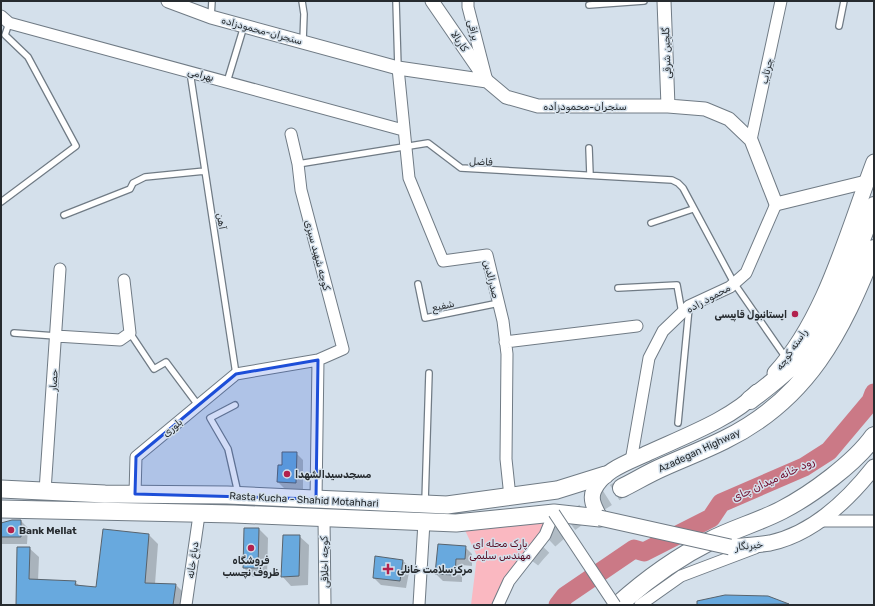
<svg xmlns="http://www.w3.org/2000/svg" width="875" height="606" viewBox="0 0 875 606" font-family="Rubik,'Noto Naskh Arabic',sans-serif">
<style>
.green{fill:#fab8c1}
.shadow{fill:#0003}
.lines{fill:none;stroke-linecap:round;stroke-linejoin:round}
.river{stroke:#cb7986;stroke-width:19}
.building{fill:#68a9de;stroke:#58636d}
.trunk-tunnel{stroke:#b1bcc5;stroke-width:18;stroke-dasharray:18 9;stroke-linecap:butt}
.service-casing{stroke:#707b85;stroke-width:8}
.minor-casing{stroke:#707b85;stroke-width:13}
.tertiary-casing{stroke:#707b85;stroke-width:15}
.secondary-casing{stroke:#707b85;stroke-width:17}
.primary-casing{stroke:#707b85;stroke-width:19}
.trunk-casing{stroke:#707b85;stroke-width:20}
.service{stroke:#fff;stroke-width:5.5}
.minor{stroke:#fff;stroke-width:11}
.tertiary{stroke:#fff;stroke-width:13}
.secondary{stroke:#fff;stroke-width:15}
.primary{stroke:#fff;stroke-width:17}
.trunk{stroke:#fff;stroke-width:18}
.minor-bridge-casing{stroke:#707b85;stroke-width:13;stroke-linecap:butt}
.secondary-bridge-casing{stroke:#707b85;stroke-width:17;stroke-linecap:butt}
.minor-bridge{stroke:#fff;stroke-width:11}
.secondary-bridge{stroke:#fff;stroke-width:15}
.marked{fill:#1d4ed8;fill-opacity:0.2;stroke:#1d4ed8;stroke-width:3;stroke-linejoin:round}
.poi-dot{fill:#b2214d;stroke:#d4e0eb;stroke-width:1.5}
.labels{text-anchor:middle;stroke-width:3;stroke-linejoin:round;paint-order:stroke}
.street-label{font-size:10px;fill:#262b2f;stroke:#d4e0eb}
.poi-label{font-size:10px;font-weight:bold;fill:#262b2f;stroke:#d4e0eb;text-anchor:start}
.park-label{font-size:10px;fill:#540820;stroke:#d4e0eb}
.water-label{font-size:11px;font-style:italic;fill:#6f092b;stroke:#d4e0eb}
</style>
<rect width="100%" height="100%" fill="#d4e0eb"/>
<path class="green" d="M546,518C541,539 507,585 494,605H471L477,556L464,528Z"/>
<path class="shadow" d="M296,453L303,460V489H285L278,482L279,466L283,465Z
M21,521L28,528L27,544H1V524Z
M245,529H259L268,538L267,577H253L244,568Z
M149,535L158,544L155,584L176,585L185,594L183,605H17L29,548L39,557L38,581L75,582L80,586L97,588Z
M299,536L309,545L308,585L291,586L282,576Z
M465,547L472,554V566L462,565V582L443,581L436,574Z
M403,561L410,567L406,588L381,585L374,578Z
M767,597L788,605H697L709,600Z"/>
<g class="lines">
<path class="river" d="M558,605L565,596L634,549L644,552L711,518L721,503L804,467L829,451L871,401L874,393"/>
</g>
<path class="building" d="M282,452H297L296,483L277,482L278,465H282Z
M12,520H21V537H1V523Z
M244,528H259L258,568H243Z
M103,529L149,534L145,583L176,584L173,605H16L17,547H30L29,579L76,581L75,585L96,587Z
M283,535H300L299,576L281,577Z
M438,544L466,546L465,559H456L455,575L435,574Z
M375,556L403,560L400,581L373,578Z
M725,595L768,596L789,604L697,605V601Z"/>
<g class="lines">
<path class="trunk-tunnel" d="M531,560C555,529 589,509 622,488"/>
<defs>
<path id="service" d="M302,1L304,14L303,41
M396,1L398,68
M589,5L644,1
M211,17L212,1
M839,26L844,1
M190,72L236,374
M227,82L244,26
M589,148L590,175
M298,164L428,143L461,168L672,180L678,183L683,188L734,283L786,358
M1,202L76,146L28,57L5,35L9,23
M64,215L130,189L133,183L145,177L205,171
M651,223L693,209
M418,284L425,318L499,303
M618,288L677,285L682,313
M14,333L56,336
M130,333L154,369L166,362L198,405
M235,405L210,418L228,449L238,493
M678,423L689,308
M425,502L429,373"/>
<path id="minor" d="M468,1V7L486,77
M1,16L9,23L403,130
M398,68L409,178L443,261L487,255L503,321L507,354L506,459L510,497
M751,140L781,1
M56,336L120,340L130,333L124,280
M505,342L637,326
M631,461L649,358L663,331L689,306L730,287L746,273L776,204
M45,491L60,269
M135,494L136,457L236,374L318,360L343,349L301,190L298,164L291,134
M316,499L318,360
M324,518L325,605
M820,521H874
M186,605L199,515
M419,605L424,522
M498,605L509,581L545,535L554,513
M640,605L681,576L755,548"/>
<path id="tertiary" d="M168,1L211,17L398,68L487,81L506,97L538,106H668L705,109L729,119L751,140L776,204L866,182
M432,1L487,81
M664,1L668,106"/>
<path id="secondary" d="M775,373C825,319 848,230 874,162
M600,518C596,510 589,500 594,490C603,470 629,462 648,453C680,438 734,418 757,392
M730,547C743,546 757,545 770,543C812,534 848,500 874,467"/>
<path id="primary" d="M1,489L105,494L227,495L447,505L557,490L605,475
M1,509L234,514L456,523L554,513L600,518"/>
<path id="trunk" d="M750,400C767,387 785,374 799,358C836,314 853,259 874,206
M622,488C636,481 649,473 663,467C683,458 704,450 724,440C808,399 841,332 874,249
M618,605C646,580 676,558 710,541C733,529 759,522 782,510C811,495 855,463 874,436"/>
</defs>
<use href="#service" class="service-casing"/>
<use href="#minor" class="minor-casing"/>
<use href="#tertiary" class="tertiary-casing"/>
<use href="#secondary" class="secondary-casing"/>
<use href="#primary" class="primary-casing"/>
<use href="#trunk" class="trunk-casing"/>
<use href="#service" class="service"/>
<use href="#minor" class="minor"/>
<use href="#tertiary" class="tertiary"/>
<use href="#secondary" class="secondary"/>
<use href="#primary" class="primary"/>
<use href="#trunk" class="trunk"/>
<defs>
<path id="minor-bridge" d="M554,513L615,605"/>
<path id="secondary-bridge" d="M600,518L730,547"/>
</defs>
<use href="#minor-bridge" class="minor-bridge-casing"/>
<use href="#secondary-bridge" class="secondary-bridge-casing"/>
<use href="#minor-bridge" class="minor-bridge"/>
<use href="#secondary-bridge" class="secondary-bridge"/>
</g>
<path class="marked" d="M318,360L316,499L135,494L136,457L236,374Z"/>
<g class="poi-dot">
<circle cx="795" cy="314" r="4"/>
<circle cx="287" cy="474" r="4"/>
<circle cx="11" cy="530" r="4"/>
<circle cx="251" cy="548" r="4"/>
<path d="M386 563h4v4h4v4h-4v4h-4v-4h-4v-4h4z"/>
</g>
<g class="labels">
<g class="street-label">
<text transform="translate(262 30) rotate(15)" y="4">سنجران-محمودزاده</text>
<text transform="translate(474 30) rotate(76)" y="4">یراقی</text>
<text transform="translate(460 41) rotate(56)" y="4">کاربالا</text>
<text transform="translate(666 53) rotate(-92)" y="4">گلچین شرقی</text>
<text transform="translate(766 71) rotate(-78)" y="4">چرتاب</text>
<text transform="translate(201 74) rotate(15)" y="4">بهرامی</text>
<text x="585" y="110">سنجران-محمودزاده</text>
<text transform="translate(481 161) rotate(3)" y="4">فاضل</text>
<text transform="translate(222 221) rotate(81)" y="4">آهن</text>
<text transform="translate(318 255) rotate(75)" y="4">کوچه شهید سبزی</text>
<text transform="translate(492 279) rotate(76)" y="4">صدرالدین</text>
<text transform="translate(708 298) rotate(-29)" y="4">محمود زاده</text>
<text transform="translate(443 305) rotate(-12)" y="4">شفیع</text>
<text transform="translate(791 349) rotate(-56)" y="4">راسته کوچه</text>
<text transform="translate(53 380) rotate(-86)" y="4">حصار</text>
<text transform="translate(172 427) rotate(-40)" y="4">بلوری</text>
<text transform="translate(699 450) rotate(-25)" y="4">Azadegan Highway</text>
<text transform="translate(304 499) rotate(3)" y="4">Rasta Kucha - Shahid Motahhari</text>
<text transform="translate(749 545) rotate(-6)" y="4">خبرنگار</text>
<text transform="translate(192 560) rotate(-82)" y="4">دباغ خانه</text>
<text transform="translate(324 562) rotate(-91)" y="4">کوچه اخلاقی</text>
</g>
<g class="poi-label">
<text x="787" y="318" text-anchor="end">ایستانبول قاپیسی</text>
<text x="295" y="478">مسجدسیدالشهدا</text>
<text x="19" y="534">Bank Mellat</text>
<text x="251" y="564" text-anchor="middle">فروشگاه<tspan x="251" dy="12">ظروف نچسب</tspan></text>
<text x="397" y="573">مرکزسلامت خانلی</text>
</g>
<g class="park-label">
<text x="500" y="547">پارک محله ای<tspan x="500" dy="12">مهندس سلیمی</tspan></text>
</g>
<g class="water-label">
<text transform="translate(773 479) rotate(-25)" y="4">رود خانه میدان چای</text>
</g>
</g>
<rect width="875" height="606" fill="none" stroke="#262b2f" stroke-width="4"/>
</svg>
